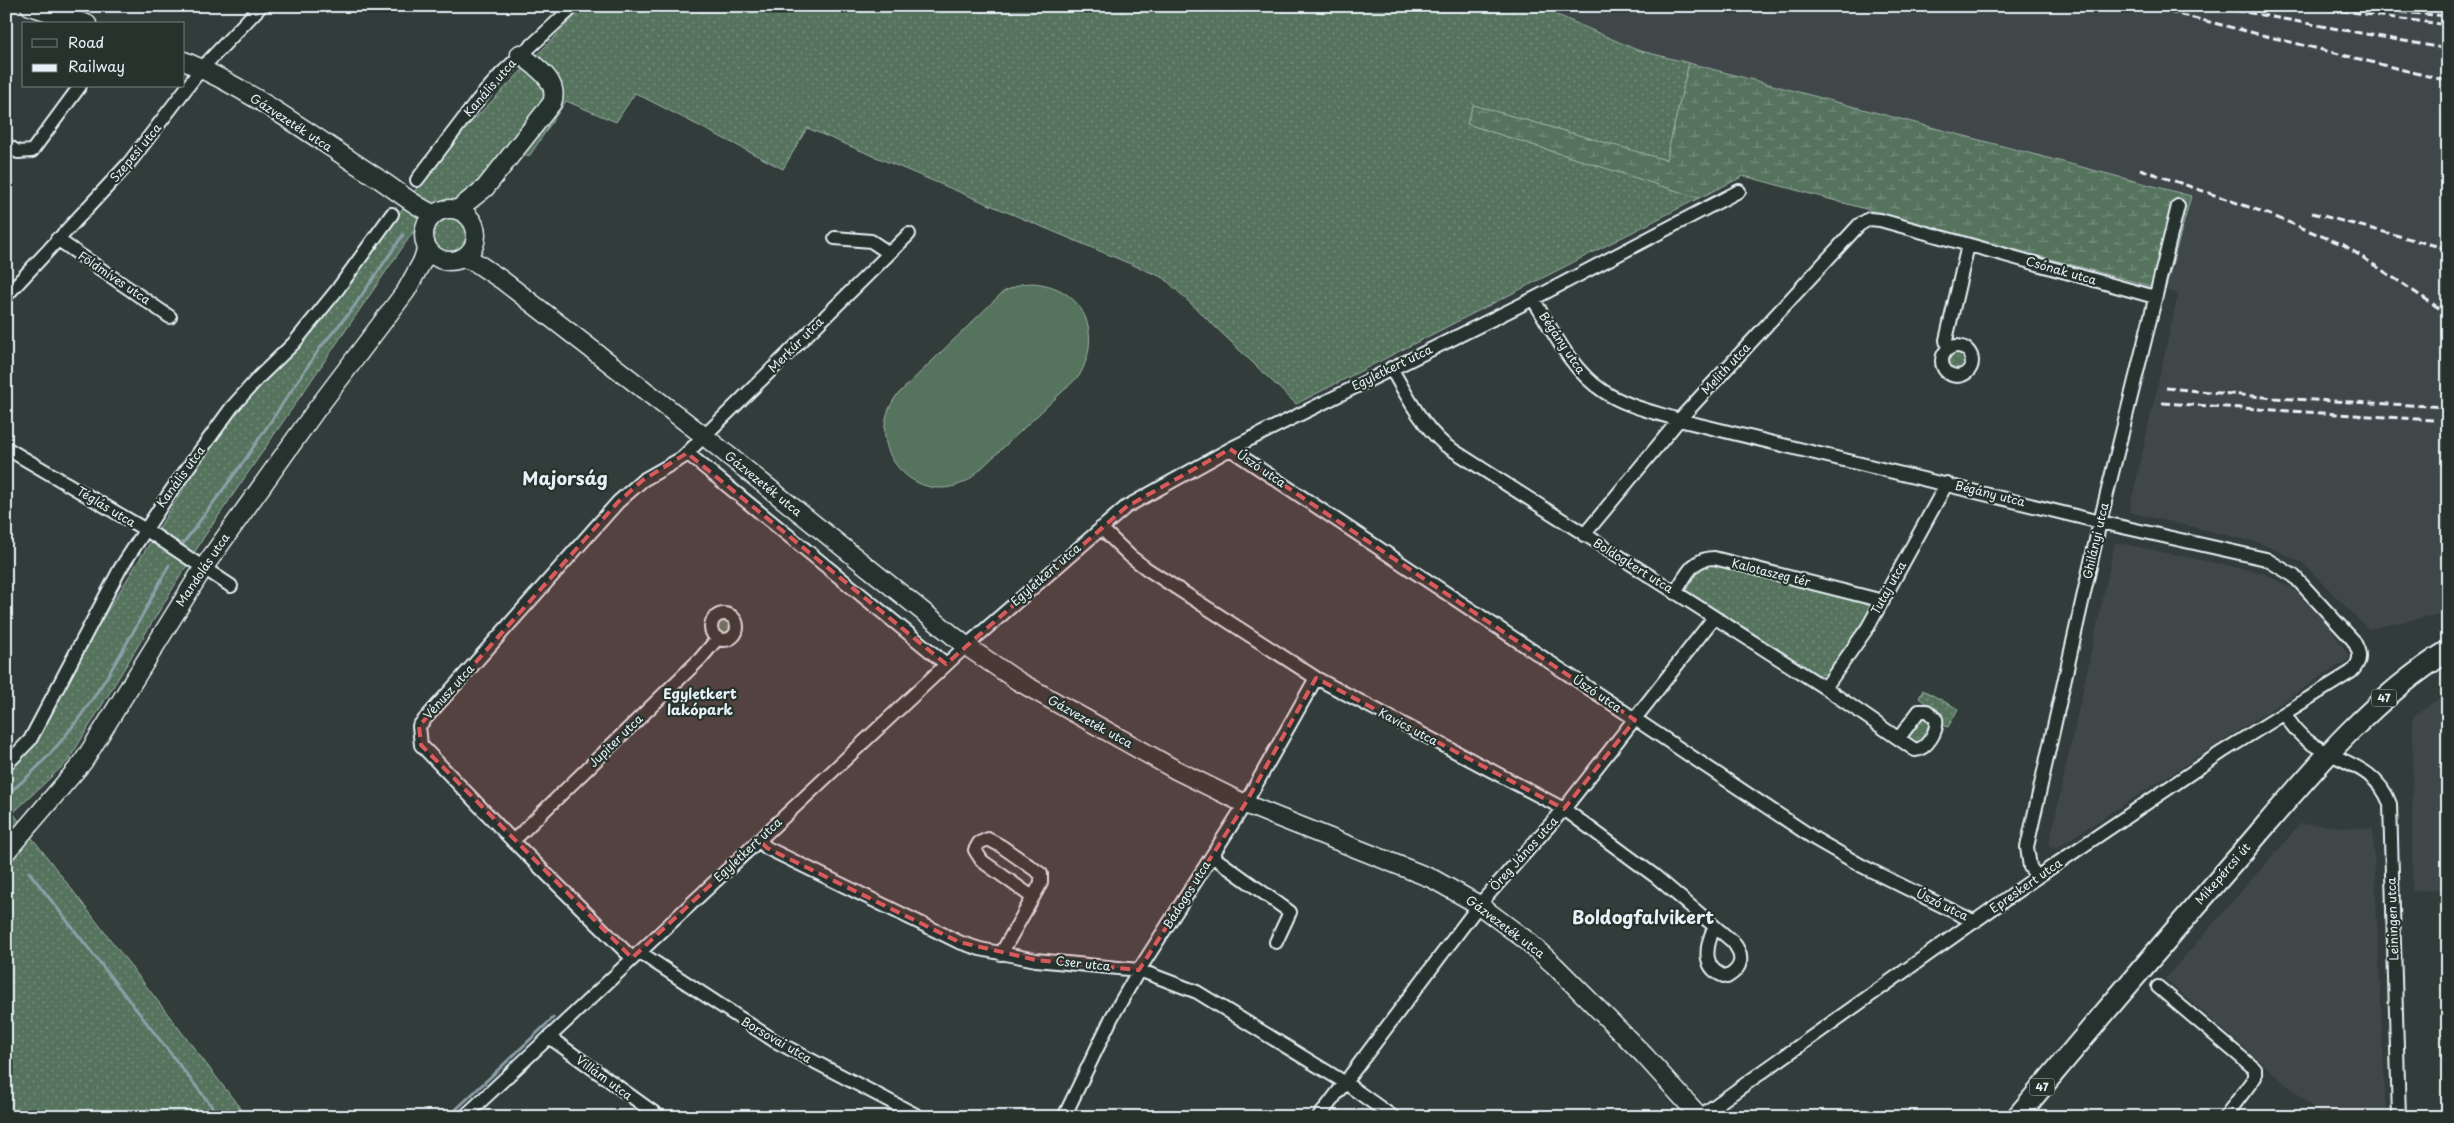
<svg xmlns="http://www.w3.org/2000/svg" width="2454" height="1123" viewBox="0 0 2454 1123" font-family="'Playpen Sans',sans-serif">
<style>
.built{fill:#404749}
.grass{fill:url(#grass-dots);stroke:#9eb2aa}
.wetland{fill:url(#wetland-marsh);stroke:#9eb2aa}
.pitch{fill:#54735d;stroke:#9eb2aa}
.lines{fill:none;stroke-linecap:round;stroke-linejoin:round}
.stream{stroke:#8c9fa8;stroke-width:3}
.street-casing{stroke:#e8f1f8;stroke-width:16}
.secondary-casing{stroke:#e8f1f8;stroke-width:21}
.primary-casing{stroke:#e8f1f8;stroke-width:24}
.street{stroke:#26332d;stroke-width:12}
.secondary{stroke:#26332d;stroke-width:18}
.primary{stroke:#26332d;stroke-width:20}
.rail{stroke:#e8f1f8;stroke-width:3;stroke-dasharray:8 4;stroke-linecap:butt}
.marked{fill:#da5a5c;fill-opacity:0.2;stroke:#da5a5c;stroke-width:4;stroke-dasharray:10 6;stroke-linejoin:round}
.labels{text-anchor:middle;stroke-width:4.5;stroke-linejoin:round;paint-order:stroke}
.shield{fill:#26332d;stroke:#aeb8bb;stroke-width:1}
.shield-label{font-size:11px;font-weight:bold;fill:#e8f1f8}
.street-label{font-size:12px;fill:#e8f1f8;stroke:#26332d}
.neighbourhood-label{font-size:14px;font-weight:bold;fill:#e8f1f8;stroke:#26332d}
.district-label{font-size:18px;font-weight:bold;fill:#e8f1f8;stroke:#26332d}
</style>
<defs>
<pattern id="grass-dots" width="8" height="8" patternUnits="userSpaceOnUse" patternTransform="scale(1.25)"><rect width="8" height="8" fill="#54735d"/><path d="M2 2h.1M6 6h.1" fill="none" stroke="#758e7d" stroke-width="1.8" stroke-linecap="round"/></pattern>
<pattern id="wetland-marsh" width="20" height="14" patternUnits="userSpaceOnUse" patternTransform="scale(1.25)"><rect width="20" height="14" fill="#54735d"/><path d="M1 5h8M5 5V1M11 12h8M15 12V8" fill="none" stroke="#758e7d"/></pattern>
</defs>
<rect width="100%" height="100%" fill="#323c3a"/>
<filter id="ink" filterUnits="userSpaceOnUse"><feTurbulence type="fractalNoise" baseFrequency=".02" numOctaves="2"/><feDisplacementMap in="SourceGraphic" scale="10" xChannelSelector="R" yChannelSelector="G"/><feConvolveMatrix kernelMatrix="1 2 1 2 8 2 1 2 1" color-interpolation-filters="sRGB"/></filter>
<g filter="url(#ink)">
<path class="built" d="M1537,6H2448V612L2368,629L2303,563L2260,543L2129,512L2178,294L2165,290L2191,196L1637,50Z
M2115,542L2263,573L2292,588L2330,627L2350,658L2055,849L2049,845Z
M2448,692V890L2412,891L2413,717Z
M2300,824L2373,829L2386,1117H2324L2165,979Z"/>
<path class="grass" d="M578,6H1537L1637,50L1689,63L1666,160L1473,105L1467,124L1699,198L1296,404L1164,278L807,128L783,169L635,93L616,122L566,101L530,155L495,162L449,217C460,220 468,225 468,238L460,251L445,254L436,248L431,238L429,241L413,232L204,537L68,761L13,813L247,1117H6V768L27,751L100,623L235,406L369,256L443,151L581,10Z
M1947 361a10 10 0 1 1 20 0a10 10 0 1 1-20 0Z
M1713,562L1872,602L1873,606L1830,670C1824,677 1817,675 1808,672L1684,592L1688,574Z
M715 627a9 9 0 1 1 18 0a9 9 0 1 1-18 0Z
M1923,690L1958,709L1948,727L1940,724L1937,713L1919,698Z
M1924,716L1929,720L1931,728L1920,743H1916L1907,737L1915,722Z"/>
<path class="wetland" d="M1689,63L2191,196L2165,290L1744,176L1699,198L1467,124L1473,105L1666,160Z"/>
<path class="pitch" d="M1032,283C1083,286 1104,333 1079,376L970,479C919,512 858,448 897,395L1003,292L1021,284Z"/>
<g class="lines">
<path class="stream" d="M182,545L242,464L320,348L353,308L403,235
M6,795C80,738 126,646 169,565
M29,872L220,1117
M448,1117L553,1018"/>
<defs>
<path id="street" d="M6,145L18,152L32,151L80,86
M417,180L478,100L501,74L574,6
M835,238L871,241L889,253
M57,239L170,317
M6,296L129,163L201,69L261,6
M1533,299C1553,331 1571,370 1603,391C1625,406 1654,412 1679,420L2100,522L2266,559L2294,576L2353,640C2361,653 2362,661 2351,672L2222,752L2037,877L1699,1117
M1942 361a15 15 0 1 1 30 0a15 15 0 1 1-30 0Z
M1948,349L1946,340L1968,245
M1391,368C1407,396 1421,424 1445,445L1825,688L1915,750C1927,749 1938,731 1936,719L1927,711H1919L1899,738
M6,448L151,533L231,586
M1230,449L1815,839L1862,866L1975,922
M687,453L946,664
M1101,528L1130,556L1147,569L1316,678L1564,809L1655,876L1733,942C1744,956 1743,968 1727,977C1702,970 1705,948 1714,928
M1584,535L1679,420L1859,225L1869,219L1880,220L2155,297
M1675,593C1686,576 1692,558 1714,558L1883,601
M711 627a13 13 0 1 1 26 0a13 13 0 1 1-26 0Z
M1825,688L1868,627L1947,483
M2286,715C2311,765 2371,752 2390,804L2399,1117
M6,765L30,740L120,569L171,491L232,407L259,377L294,343L337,290L392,214
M759,840L767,848L959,942L980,949L1036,960L1139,970L1197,992L1344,1082L1393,1117
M513,841L701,658L717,639
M1212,856L1290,912L1276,942
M2037,877L2030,867L2027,847L2100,522L2178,206
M639,952L775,1041L920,1117
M1001,954L1041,883V874L1001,846L988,839L979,843L975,850L982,861L1028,894
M632,958L513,841L421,745L419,726L618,502L643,480L682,458L909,234
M2158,987L2255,1069V1077L2225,1117
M549,1037L660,1117
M464,1117L966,646L1126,507L1230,449L1533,299L1739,191
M1064,1117L1112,1017L1139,970L1245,804L1316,678
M1319,1117L1479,905L1564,809L1713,619"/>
<path id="secondary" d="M30,6L87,24
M184,61C252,90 314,137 376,177C395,189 413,205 433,214
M424 235a26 26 0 1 1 52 0a26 26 0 1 1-52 0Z
M457,210L485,188L552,103C560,81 536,67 520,54
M464,258L475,262L502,280L704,436L966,646L1018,681L1176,770L1245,804L1433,879L1479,905L1526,940L1554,965L1644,1055L1700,1117
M6,852L83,762L204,567L316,410L406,291L422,262L427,248"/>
<path id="primary" d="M2017,1117C2091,1028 2165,941 2241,854C2304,781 2365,703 2448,651"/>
</defs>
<use href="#street" class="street-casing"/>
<use href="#secondary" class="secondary-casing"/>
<use href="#primary" class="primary-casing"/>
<use href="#street" class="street"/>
<use href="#secondary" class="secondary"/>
<use href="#primary" class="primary"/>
<path class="rail" d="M2145,6L2448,81
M2212,6L2448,49
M2305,6L2448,25
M2400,12L2448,16
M2140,169L2263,212L2344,245L2448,314
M2312,213L2448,249
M2166,388L2274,398L2448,407
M2162,403L2433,420"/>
</g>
</g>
<path class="marked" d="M1230,449L1635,720L1564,809L1316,678L1245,804L1139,970L1036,960L959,942L767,848L759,840L632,958L421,745L419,726L618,502L643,480L687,453L946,664L1126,507Z"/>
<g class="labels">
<g class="shield">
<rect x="2371.5" y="689.5" width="25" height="17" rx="4"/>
<rect x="2029.5" y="1078.5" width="25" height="17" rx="4"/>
</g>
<g class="shield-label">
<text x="2384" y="702">47</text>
<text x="2042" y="1091">47</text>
</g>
<g class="street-label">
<text transform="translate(490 88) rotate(-49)" y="4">Kanális utca</text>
<text transform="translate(291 123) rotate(33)" y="4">Gázvezeték utca</text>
<text transform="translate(136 153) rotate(-50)" y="4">Szepesi utca</text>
<text transform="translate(2061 271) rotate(16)" y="4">Csónak utca</text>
<text transform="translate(114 278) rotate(34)" y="4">Földmíves utca</text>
<text transform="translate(1562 343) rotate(56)" y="4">Bégány utca</text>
<text transform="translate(796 345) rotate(-45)" y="4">Merkúr utca</text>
<text transform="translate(1392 368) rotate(-26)" y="4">Egyletkert utca</text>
<text transform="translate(1726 369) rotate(-47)" y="4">Melith utca</text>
<text transform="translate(1261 469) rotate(34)" y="4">Úszó utca</text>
<text transform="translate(181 477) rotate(-54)" y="4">Kanális utca</text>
<text transform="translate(763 484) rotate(39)" y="4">Gázvezeték utca</text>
<text transform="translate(1990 494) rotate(14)" y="4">Bégány utca</text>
<text transform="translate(106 507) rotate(31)" y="4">Téglás utca</text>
<text transform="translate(2096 541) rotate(-77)" y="4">Ghilányi utca</text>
<text transform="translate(1633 566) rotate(32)" y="4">Boldogkert utca</text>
<text transform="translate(203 570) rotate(-56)" y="4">Mandolás utca</text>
<text transform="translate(1771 573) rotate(14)" y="4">Kalotaszeg tér</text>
<text transform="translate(1046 575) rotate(-41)" y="4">Egyletkert utca</text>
<text transform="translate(1889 588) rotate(-61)" y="4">Tutaj utca</text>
<text transform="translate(449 692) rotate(-48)" y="4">Vénusz utca</text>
<text transform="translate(1597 694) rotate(34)" y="4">Úszó utca</text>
<text transform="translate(1090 722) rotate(29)" y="4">Gázvezeték utca</text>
<text transform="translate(1408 727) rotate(28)" y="4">Kavics utca</text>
<text transform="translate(616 741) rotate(-44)" y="4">Jupiter utca</text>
<text transform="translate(748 850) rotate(-43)" y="4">Egyletkert utca</text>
<text transform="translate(1524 854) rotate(-48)" y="4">Öreg János utca</text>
<text transform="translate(2223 874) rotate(-49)" y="4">Mikepércsi út</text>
<text transform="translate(2026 886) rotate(-35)" y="4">Epreskert utca</text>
<text transform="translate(1187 895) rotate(-58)" y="4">Bádogos utca</text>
<text transform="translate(1942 905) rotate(26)" y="4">Úszó utca</text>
<text transform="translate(2393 919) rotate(-92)" y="4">Leiningen utca</text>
<text transform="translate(1505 927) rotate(37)" y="4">Gázvezeték utca</text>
<text transform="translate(1083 964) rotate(6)" y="4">Cser utca</text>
<text transform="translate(776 1040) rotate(30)" y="4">Borsovai utca</text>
<text transform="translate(604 1078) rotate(36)" y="4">Villám utca</text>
</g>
<g class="neighbourhood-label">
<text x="700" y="699">Egyletkert<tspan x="700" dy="16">lakópark</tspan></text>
</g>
<g class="district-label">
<text x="565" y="485">Majorság</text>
<text x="1643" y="924">Boldogfalvikert</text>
</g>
</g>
<rect width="2454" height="1123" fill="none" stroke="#26332d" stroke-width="25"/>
<rect x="12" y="12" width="2429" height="1098" fill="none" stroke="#e8f1f8" stroke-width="2" filter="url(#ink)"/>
<rect x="22" y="22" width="162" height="65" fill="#26332d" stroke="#747f7e"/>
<rect x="32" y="39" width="25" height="8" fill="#26332d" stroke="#747f7e"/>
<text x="68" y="48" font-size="15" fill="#e8f1f8">Road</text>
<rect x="32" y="64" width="25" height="8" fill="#e8f1f8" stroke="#747f7e"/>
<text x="68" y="72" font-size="15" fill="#e8f1f8">Railway</text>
</svg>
